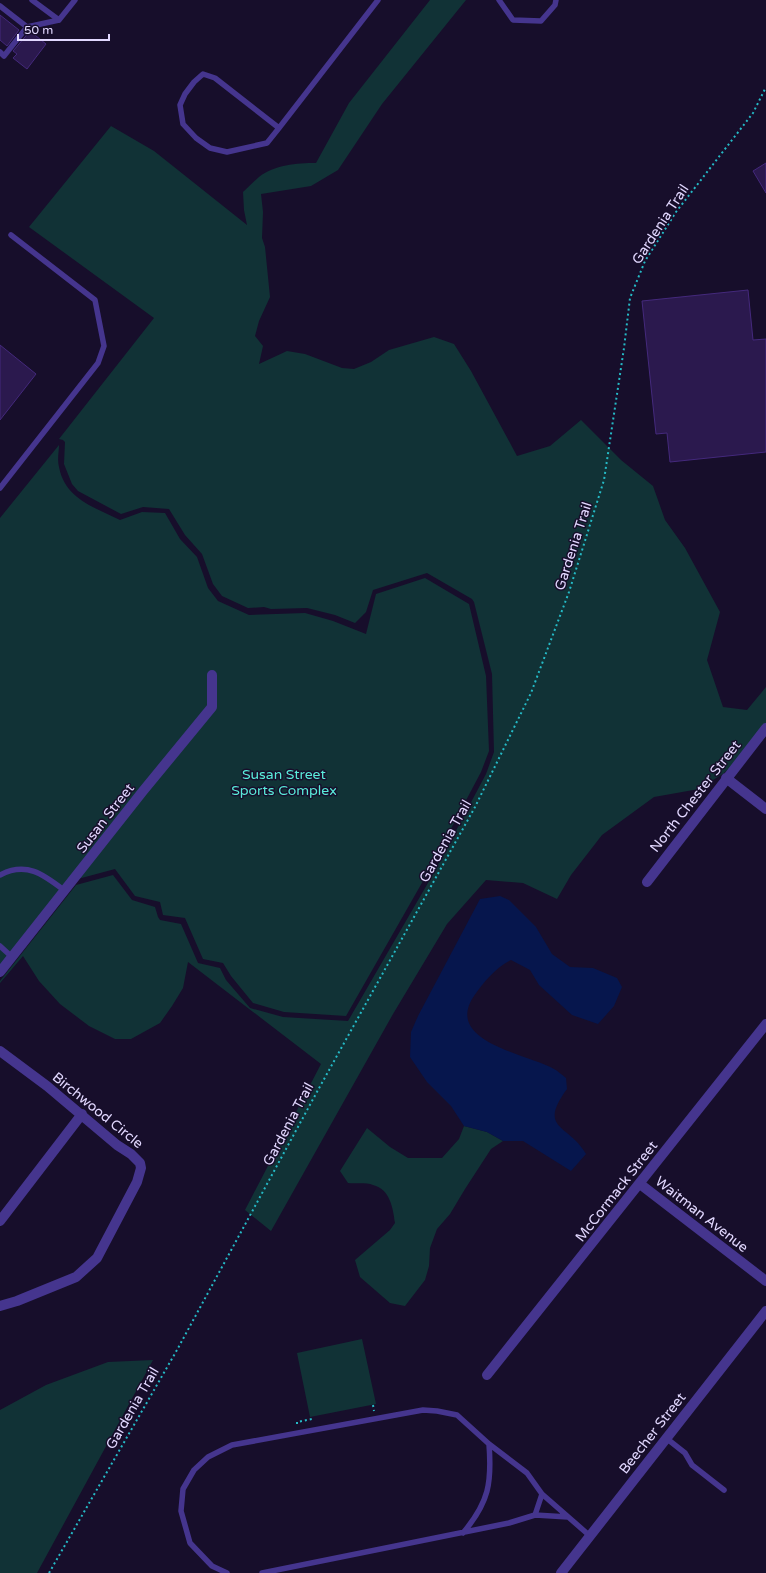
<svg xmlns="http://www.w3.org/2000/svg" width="766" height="1573" viewBox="0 0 766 1573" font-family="'Varela Round',sans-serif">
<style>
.green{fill:#113236}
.water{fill:#06164d}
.building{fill:#2b194e;stroke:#44297c}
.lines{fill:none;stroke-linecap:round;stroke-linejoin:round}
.path{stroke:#25bac6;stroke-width:2;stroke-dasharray:2 3;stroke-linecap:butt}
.lane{stroke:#45358e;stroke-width:5.5}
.street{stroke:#45358e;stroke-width:10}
.labels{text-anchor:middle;stroke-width:3;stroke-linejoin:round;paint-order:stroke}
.street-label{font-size:14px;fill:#e2d8ff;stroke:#170e2b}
.park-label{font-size:14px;fill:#59ebda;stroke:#170e2b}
</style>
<rect width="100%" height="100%" fill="#170e2b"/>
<path class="green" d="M430,0H466L382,104L338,170L311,186L261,194L263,212L262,238L265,247L270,297L259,321L255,336L263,346L259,364L287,351L305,354L342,368L354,369L371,362L389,350L434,337L454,344L471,371L517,456L550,446L581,420L621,460L653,486L665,520L685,548L720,612L707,660L723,707L747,710L766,687V733L724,773L699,789L654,797L602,835L571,875L557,899L523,883L486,880L447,924L393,1014L271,1231L245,1210L321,1064L188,962L183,988L172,1006L160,1023L131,1039H115L89,1026L60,1004L39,981L23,956L0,983V981L76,885L113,875L132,900L155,907L158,917L160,920L181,924L198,963L220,968L226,980L250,1008L283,1017L348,1021L432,876L486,774L494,752L492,674L474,602L472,599L427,573L373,590L366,612L355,623L335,615L307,608L271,609L264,607L248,608L222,596L213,584L202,554L185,535L169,509L143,507L121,514L78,491L72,484L64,464L65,442L63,440L59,439L154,318L29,227L111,126L154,151L247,225L244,210L243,192C249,187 254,181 259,177C274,165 297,163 316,163L349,103Z
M59,445C59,451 57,460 59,467C65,499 94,507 120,520L142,512L165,513L180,539L197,557L208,588L218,601L249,615L305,613L333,621L366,634L376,594L425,578L469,604L486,676L489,751L481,772L427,874L346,1016L284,1012L253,1003L231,976L223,963L203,959L185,918L163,915L160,902L135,896L115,869L74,880L0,972V518Z
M464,1126L487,1132L503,1141L491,1149L465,1189L450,1214L437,1229L430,1248L429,1266L425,1280L405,1306L390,1303L360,1277L355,1260L390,1230L395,1223C393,1208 390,1189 373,1185C366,1182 355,1184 348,1183L340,1171L367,1128L390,1147L408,1158H442L459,1139Z
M362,1339L376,1404L310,1417L297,1353Z
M153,1360L37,1573H0V1410L46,1385L108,1362Z"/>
<path class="water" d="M500,896L509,900L536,927L552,954L570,967L593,968L617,978L622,987L614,1006L598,1024L572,1015L539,985L530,970L511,960C495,968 484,982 474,996C443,1042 528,1054 554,1069C558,1071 562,1075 566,1078L567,1089C537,1130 569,1124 586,1154L571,1171L523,1141H503L487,1132L464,1126L451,1106L427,1082L410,1057L411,1032L418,1016L480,899Z"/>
<path class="building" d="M0,15L19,30L7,46L0,40Z
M30,31L46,44L27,69L13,58L17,54L13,51Z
M766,163V193L753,171Z
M748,290L753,340L766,339V452L670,462L667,433L656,434L642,301Z
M0,345L36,374L0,420Z"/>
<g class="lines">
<path class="path" d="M373,1405L374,1411
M297,1424V1422L312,1419V1417
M49,1573L177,1350L318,1090L475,807L531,693L569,592L604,480L624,348L630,298L645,261L676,212L753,113L766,87"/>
<path class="lane" d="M32,0L59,20L75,0
M499,0L513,20L541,21L555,5L556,0
M0,6L27,27L59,20
M0,52L4,56L27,27
M279,128L215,78L203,74L194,82L185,94L180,105L183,124L196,138L210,148L227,152L267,143L279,128L378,0
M0,488L98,363L104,346L95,300L11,235
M0,875C27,861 44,875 65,891
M0,946L12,957
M666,1438L685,1453L692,1465L724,1490
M489,1444L527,1473L542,1494
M535,1515L568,1517
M227,1573L212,1566L190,1543L181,1511L183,1489L194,1470L208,1457L232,1445L423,1410L437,1411L457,1415L489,1444C492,1483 489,1502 463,1533
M262,1573L509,1523L535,1515L542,1494L590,1536"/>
<path class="street" d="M726,778L766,809
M647,882L766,728
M0,972L143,791L212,707V675
M0,1051L47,1086L117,1145L131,1154L140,1163L141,1168L137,1182L97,1258L76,1277L17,1301L0,1306
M640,1184L766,1281
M0,1221L82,1114
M487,1375L766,1024
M561,1573L766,1311"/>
</g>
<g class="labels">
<g class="street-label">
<text transform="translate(660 224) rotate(-57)" y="5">Gardenia Trail</text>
<text transform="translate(573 546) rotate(-72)" y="5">Gardenia Trail</text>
<text transform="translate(695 796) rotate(-52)" y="5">North Chester Street</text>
<text transform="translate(105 818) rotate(-52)" y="5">Susan Street</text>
<text transform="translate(445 841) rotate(-61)" y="5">Gardenia Trail</text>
<text transform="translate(98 1110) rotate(39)" y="5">Birchwood Circle</text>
<text transform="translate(288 1124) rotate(-62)" y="5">Gardenia Trail</text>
<text transform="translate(616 1191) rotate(-52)" y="5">McCormack Street</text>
<text transform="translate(702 1214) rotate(38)" y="5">Waitman Avenue</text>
<text transform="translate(132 1408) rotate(-60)" y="5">Gardenia Trail</text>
<text transform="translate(652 1433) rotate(-52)" y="5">Beecher Street</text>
</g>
<g class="park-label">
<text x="284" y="779">Susan Street<tspan x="284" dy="16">Sports Complex</tspan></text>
</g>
</g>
<path d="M18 34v6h91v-6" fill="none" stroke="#e2d8ff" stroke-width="2"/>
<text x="24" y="34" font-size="12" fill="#e2d8ff" stroke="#170e2b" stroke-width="3" paint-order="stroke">50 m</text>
</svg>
